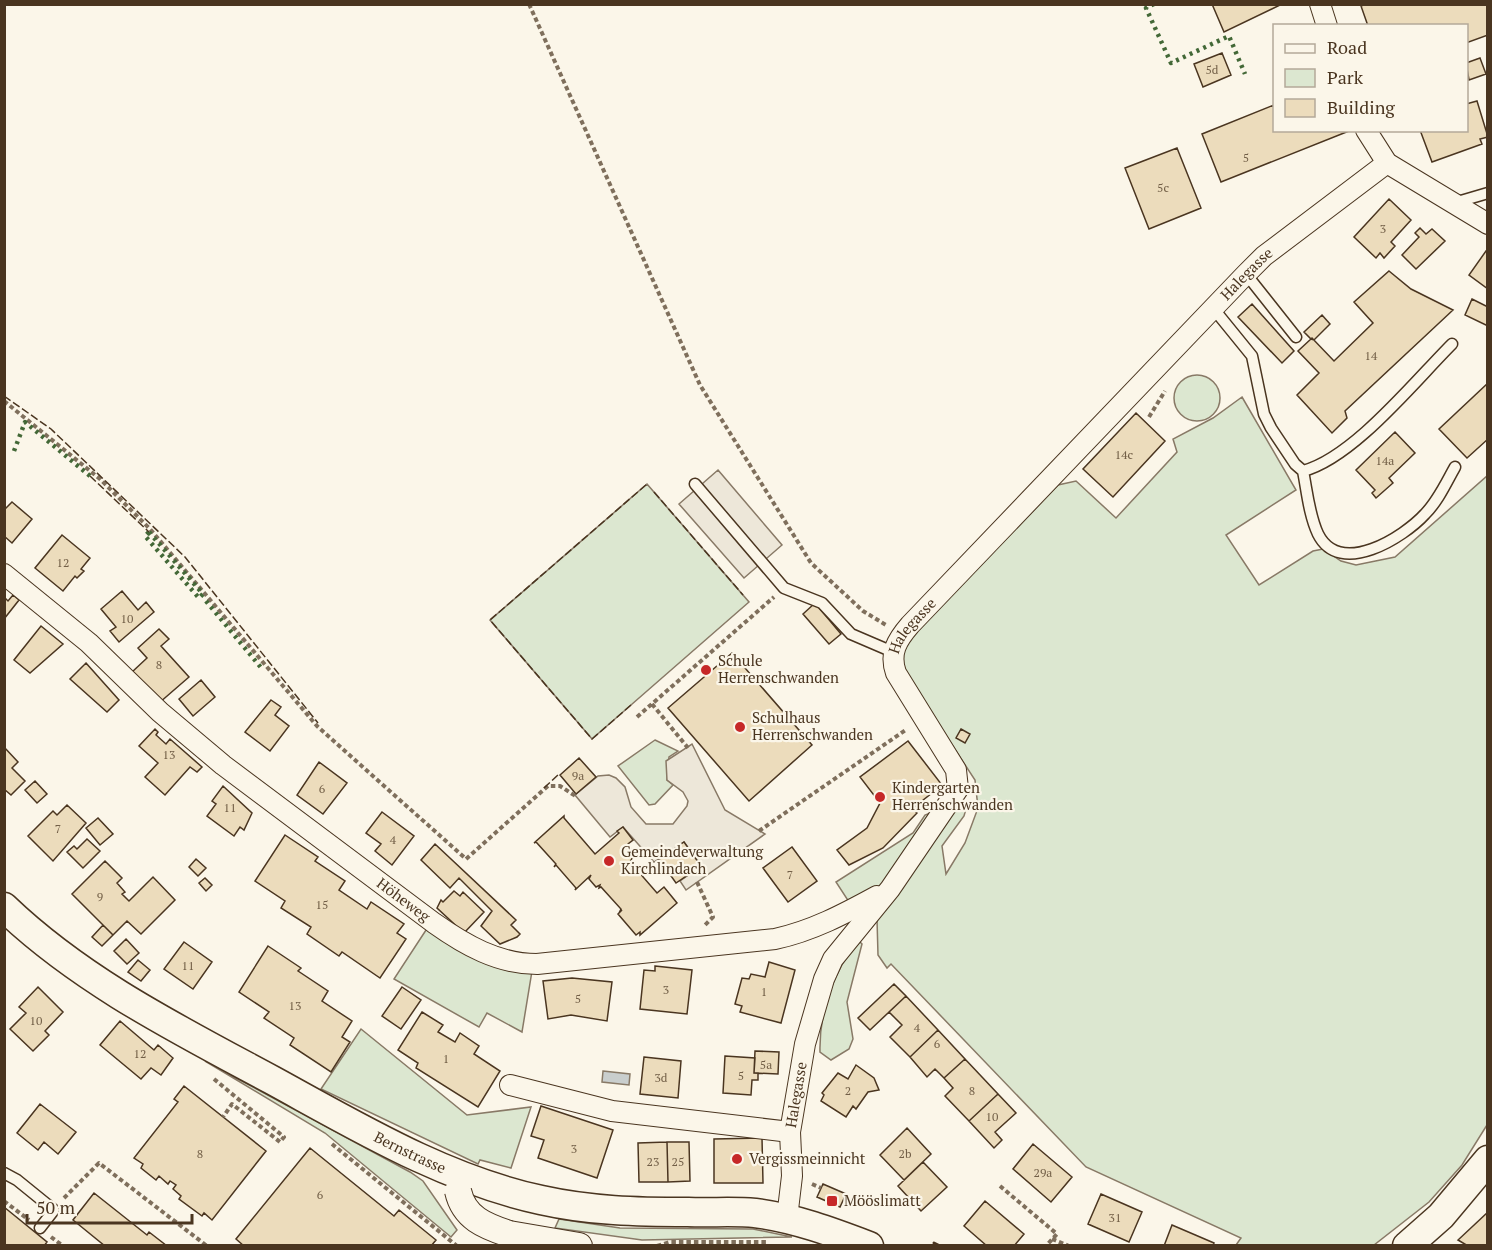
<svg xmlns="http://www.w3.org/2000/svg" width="1492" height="1250" viewBox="0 0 1492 1250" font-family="'PT Serif',serif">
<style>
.green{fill:#dce7d0;stroke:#887966;stroke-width:1.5}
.parking{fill:#ede7d9;stroke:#887966;stroke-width:1.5}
.water{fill:#c9cecd;stroke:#887966;stroke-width:1.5}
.building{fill:#ecdcbc;stroke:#4a3520;stroke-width:1.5}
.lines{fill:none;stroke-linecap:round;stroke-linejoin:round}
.service-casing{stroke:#4a3520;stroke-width:13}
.minor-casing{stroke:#4a3520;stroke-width:22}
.tertiary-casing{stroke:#4a3520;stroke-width:28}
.secondary-casing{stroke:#4a3520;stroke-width:31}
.path{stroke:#7f6f5c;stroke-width:4;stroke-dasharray:4.5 3;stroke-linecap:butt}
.service{stroke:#fbf6e9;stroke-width:10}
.minor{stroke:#fbf6e9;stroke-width:20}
.tertiary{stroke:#fbf6e9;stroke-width:26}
.secondary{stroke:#fbf6e9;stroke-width:28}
.tertiary-bridge-casing{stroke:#4a3520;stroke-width:28;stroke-linecap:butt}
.tertiary-bridge{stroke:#fbf6e9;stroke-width:26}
.hedge{stroke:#436837;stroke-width:4.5;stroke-dasharray:3 4.5;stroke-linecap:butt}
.fence{stroke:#4a3520;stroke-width:1.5;stroke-dasharray:8 3;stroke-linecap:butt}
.wall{stroke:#4a3520;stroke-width:3}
.poi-dot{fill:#c62828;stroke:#fbf6e9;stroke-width:2}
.labels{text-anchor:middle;stroke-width:4.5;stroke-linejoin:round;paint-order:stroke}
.number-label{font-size:12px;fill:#725f47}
.street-label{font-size:15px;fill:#4a3520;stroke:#fbf6e9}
.poi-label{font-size:15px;fill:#4a3520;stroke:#fbf6e9;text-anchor:start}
</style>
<rect width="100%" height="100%" fill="#fbf6e9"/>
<path class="green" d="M1174 398a23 23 0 1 1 46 0a23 23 0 1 1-46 0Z
M1242,397L1296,490L1226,535L1259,585L1313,551L1323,549L1341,561L1356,565L1395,557L1487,476V1125L1462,1165L1429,1202L1374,1245H1236L1241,1238L1086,1167L891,964L887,968L878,955L877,919L849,902L836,882L913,833L925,815L958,802L966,809L964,816L942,846L946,874L965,843L978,808L975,780L903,670L901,659L908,640L1058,485L1076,481L1116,518L1177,452L1173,439L1213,418Z
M647,484L749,602L592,739L490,620Z
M655,740L678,751L669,757L667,780L673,785L655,804L649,805L618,766Z
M428,927L532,971L522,1032L487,1013L479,1027L394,979Z
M859,941L862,944L847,1002L853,1039L849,1049L831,1060L820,1052C819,1013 833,970 859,941Z
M361,1029L467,1115L531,1107L511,1168L480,1160L478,1164L321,1089Z
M205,1061L410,1172L423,1181L457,1230L451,1237L325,1133Z
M559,1219L620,1228L753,1229L792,1237L642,1240L555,1228Z"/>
<path class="parking" d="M718,470L782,545L744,578L679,504Z
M692,744L725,810L765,834L686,890L680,881L701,866L684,842L654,862L623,827L610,837L575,795L598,776L609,775L616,778L625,787L631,807L646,824H673L687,806L688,801L683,792L667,780L666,761Z"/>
<path class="water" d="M603,1071L630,1074L629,1085L602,1082Z"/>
<path class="building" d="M1212,4H1282L1224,32Z
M1366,4H1488V35L1466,43V26H1368L1361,6Z
M1222,53L1231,75L1203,87L1194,64Z
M1480,58L1486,74L1469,80L1466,63Z
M1477,101L1488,137L1480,139L1482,144L1432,162L1420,130H1466V104Z
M1274,105V130L1349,131L1221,182L1202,134Z
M1177,148L1201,208L1149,229L1125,168Z
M1389,199L1411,220L1391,242L1395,246L1384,258L1380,253L1376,258L1354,237Z
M1420,228L1426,234L1432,229L1445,241L1416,269L1402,255L1419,237L1415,233Z
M1486,251L1488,252V289L1469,275Z
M1389,271L1411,289L1453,310L1345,411L1347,418L1332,433L1297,395L1319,373L1298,351L1312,338L1334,361L1373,323L1354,302Z
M1472,299L1488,307V326L1465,315Z
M1252,304L1294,351L1282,363L1238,317Z
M1322,315L1330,324L1314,340L1311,339L1304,332Z
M1488,383V439L1467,458L1439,429Z
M1136,413L1165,441L1113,497L1083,469Z
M1395,432L1415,453L1389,478L1393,483L1376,498L1372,493L1375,490L1356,470Z
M12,502L32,519L12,543L4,536V510Z
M62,535L90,558L81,569L84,571L77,578L75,576L63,591L35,568Z
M122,591L138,610L146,602L154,612L119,642L110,631L116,627L101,609Z
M13,595L19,600L4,619V597L8,601Z
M815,603L841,634L829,644L803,614Z
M41,626L63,644L30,673L14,660Z
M159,629L169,639L161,646L189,677L159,703L132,672L147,658L138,648Z
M732,653L812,745L749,801L668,708Z
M86,663L119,700L107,712L70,679Z
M201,680L215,697L193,716L179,699Z
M271,700L281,707L275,715L289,726L270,751L245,732Z
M155,729L158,732L156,735L166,744L170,739L202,767L197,772L190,767L165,795L145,777L158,763L139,746Z
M961,729L970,734L965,743L956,738Z
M908,741L942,785L913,808L917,813L883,848L849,865L837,850L867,828L880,803L860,777Z
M4,747L18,762L12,768L25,781L11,795L4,789Z
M579,758L596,777L576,794L560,775Z
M319,762L347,783L323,814L297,795Z
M35,781L47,794L37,803L25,790Z
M223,786L252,813L244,830L240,827L234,836L207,816L216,804L212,801Z
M67,805L86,823L53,861L28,836L53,811L57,815Z
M382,812L414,836L392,865L375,851L381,844L366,833Z
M564,816V818L595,854L619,833L617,831L623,827L633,840L624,847L628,845L635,853L630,862L657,893L664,887L677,903L640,935V932L636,935L618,914L622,910L620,911L621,909L601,887L599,888L600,885L596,887L589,879L591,875L575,890L576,888L556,865L554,867L556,864L536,842L534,843Z
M98,818L113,834L100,845L86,828Z
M285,835L318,857L315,861L345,881L339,890L367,909L371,902L404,924L397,933L406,939L380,978L342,952L339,956L307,934L311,927L281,908L285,901L255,881Z
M87,839L100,851L83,868L67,852L74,846L77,849Z
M684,842L701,866L676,883L659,859Z
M435,844L516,920L511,925L520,934L517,937L500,944L481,926L492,911L459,878L450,888L421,860Z
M792,847L817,881L788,902L763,868Z
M196,859L206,868L198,876L189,867Z
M105,861L122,878L117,883L125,892L122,894L129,901L153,877L175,900L141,934L127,921L113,935L72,894Z
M205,878L212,885L206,891L199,883Z
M454,891L460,896L463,892L484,912L464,933L437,908L441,900L443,902Z
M103,925L113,935L102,946L92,937Z
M126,939L139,953L127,964L114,951Z
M184,942L212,962L193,989L164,969Z
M268,946L301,968L298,971L328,991L322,1001L352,1021L342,1037L350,1042L331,1072L290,1045L294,1038L264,1018L269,1012L239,992Z
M138,960L150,970L141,981L128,972Z
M769,962L795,970L781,1023L740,1012L742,1006L735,1004L742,978L749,979L751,974L765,977Z
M655,966L692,970L687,1014L640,1009L644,970L655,971Z
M572,978L612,982L607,1021L571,1015L548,1019L543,981Z
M894,984L906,996L870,1030L858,1018Z
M38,987L63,1012L45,1031L49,1035L33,1051L10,1029L26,1013L19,1007Z
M402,987L421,1000L401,1029L382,1016Z
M906,996L938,1030L910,1057L890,1037L902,1025L889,1012Z
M422,1012L443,1025L438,1032L455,1042L460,1033L479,1046L474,1054L500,1071L478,1107L416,1068L418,1063L398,1050Z
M120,1021L154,1050L158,1045L173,1058L161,1075L151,1068L141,1079L100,1045Z
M938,1030L965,1059L944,1078L935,1069L927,1077L910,1057Z
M755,1051L779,1052L778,1074L754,1073Z
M725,1056L755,1058L754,1073H758V1080H752L751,1095L723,1093Z
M644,1057L681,1061L678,1098L640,1094Z
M965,1059L998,1094L969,1121L945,1096L953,1088L944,1078Z
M856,1065L874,1078L879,1090L868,1092L856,1109L853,1106L846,1117L821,1101L824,1095L822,1093L838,1073L848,1079Z
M184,1086L266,1151L212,1220L204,1213L202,1216L179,1199L181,1196L173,1189L176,1185L170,1181L168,1184L159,1176L156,1180L141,1168L143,1164L134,1158L178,1102L174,1099Z
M998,1094L1016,1113L995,1132L1002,1140L994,1148L969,1121Z
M40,1104L76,1132L58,1154L44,1142L38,1150L17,1133Z
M541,1106L613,1130L597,1178L538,1158L544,1140L531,1136Z
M907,1128L931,1154L904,1180L880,1155Z
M762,1138L763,1183H714V1139Z
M667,1142H689L690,1181L668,1182Z
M667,1142L668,1182H639L638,1143Z
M1033,1144L1072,1177L1051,1202L1013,1169Z
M310,1148L394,1216L399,1210L436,1240L431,1246H244L236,1239Z
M923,1162L947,1187L921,1211L898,1186Z
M823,1184L846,1194L840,1207L817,1197Z
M94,1193L147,1235L149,1232L167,1246H105L73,1220Z
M1101,1194L1142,1212L1129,1242L1088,1224Z
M985,1201L1024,1234L1014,1246H987L964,1226Z
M4,1207L47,1242L44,1246H4Z
M1488,1212V1246H1468L1458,1240Z
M1172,1225L1214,1243L1213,1246H1164Z"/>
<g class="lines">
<defs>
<path id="service" d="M1454,203L1488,193
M1246,274L1296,337
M1213,308L1252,356L1264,414L1271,428L1295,464L1303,471C1353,458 1414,382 1452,344
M1303,471C1307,491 1309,515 1318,534C1340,578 1404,537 1425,514C1438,501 1446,483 1455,467
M695,484L784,588L822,603L851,634L893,652
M4,1173L17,1180L54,1210L40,1228"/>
<g id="minor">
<path d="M1320,4L1327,26"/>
<path d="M1366,130L1387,163L1488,224"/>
<path id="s1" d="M4,574L89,643L160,712L223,765L434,923C465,945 498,964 537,964L775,939C812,931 844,914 877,896"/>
<path d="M510,1085L612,1111L790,1132"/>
<path id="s2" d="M787,1218L792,1176L790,1132L805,1044L824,979L833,959L890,889L958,789L956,770L896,673C889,653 897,640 910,625L1246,274L1264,256L1387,163"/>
</g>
<path id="tertiary" d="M509,1234L579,1246"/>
<g id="secondary">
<path id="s3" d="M4,907C81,981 179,1030 272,1080C358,1127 444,1179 541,1200C590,1211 638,1212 688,1212C710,1213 733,1211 755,1213C795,1218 832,1232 869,1246"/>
<path d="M1407,1246L1441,1216L1488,1160"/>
</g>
</defs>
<use href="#service" class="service-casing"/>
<use href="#minor" class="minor-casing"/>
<use href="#tertiary" class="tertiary-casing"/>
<use href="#secondary" class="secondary-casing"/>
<path class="path" d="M529,4L700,385L811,563L863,611L886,625
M4,401L100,479L150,529L317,726L466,859L548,786H560L577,797
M1149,417L1165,391
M652,704L688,748
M637,717L774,597
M759,831L907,729
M697,882L713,917L705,925
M214,1079L284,1137L280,1142L232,1104L223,1117
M332,1144L457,1246
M812,1184L821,1188
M1000,1186L1057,1234L1046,1246
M64,1198L99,1163L207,1246
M4,1201L29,1220
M51,1237L63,1246
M1052,1239L1069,1246
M657,1246L670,1242H766"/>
<use href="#service" class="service"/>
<use href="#minor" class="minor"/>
<use href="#tertiary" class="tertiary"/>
<use href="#secondary" class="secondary"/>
<defs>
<path id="tertiary-bridge" d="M458,1191C464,1218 485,1226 509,1234"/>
</defs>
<use href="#tertiary-bridge" class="tertiary-bridge-casing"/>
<use href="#tertiary-bridge" class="tertiary-bridge"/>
<path class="hedge" d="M1154,4L1146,8L1171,63L1229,36L1245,74
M14,451L25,422L90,476
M149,532L203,594L199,598L145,536Z
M206,601L263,670"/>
<path class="fence" d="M4,396L51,429L185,557L318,723
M90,476L149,532
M654,492L743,595
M631,705L592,739L490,620L647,484
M544,788L558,775"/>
<path class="wall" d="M934,1243L940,1246"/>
</g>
<g class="poi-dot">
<circle cx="706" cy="670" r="6"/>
<circle cx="740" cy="727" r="6"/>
<circle cx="880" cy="797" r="6"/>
<circle cx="609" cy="861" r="6"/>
<circle cx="737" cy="1159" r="6"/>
<rect x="826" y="1195" width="12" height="12" rx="3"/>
</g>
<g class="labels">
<g class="number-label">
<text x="1212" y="74">5d</text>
<text x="1246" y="162">5</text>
<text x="1163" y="192">5c</text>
<text x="1383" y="233">3</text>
<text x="1371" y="360">14</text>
<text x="1124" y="459">14c</text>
<text x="1385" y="465">14a</text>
<text x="63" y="567">12</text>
<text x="127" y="623">10</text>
<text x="159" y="669">8</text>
<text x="169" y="759">13</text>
<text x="578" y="780">9a</text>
<text x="322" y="793">6</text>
<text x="230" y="812">11</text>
<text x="58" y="833">7</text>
<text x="393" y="844">4</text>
<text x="790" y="879">7</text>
<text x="100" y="901">9</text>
<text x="322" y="909">15</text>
<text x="188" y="970">11</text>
<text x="666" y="994">3</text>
<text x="764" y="996">1</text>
<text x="578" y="1003">5</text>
<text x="295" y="1010">13</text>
<text x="36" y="1025">10</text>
<text x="917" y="1032">4</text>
<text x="937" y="1048">6</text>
<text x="140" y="1058">12</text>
<text x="446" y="1063">1</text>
<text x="766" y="1069">5a</text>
<text x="741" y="1080">5</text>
<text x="661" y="1082">3d</text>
<text x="848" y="1095">2</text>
<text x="972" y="1095">8</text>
<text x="992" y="1121">10</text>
<text x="574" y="1153">3</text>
<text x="200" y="1158">8</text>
<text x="905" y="1158">2b</text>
<text x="653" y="1166">23</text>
<text x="678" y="1166">25</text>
<text x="1043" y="1177">29a</text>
<text x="320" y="1199">6</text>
<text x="1115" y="1222">31</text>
</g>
<g class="street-label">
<text dy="5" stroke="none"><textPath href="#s2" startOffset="1149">Halegasse</textPath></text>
<text dy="5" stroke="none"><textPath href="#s2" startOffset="663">Halegasse</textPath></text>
<text dy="5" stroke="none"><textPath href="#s1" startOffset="516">Höheweg</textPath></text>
<text dy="5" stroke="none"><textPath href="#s2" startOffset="124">Halegasse</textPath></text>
<text dy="5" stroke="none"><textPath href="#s3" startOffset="476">Bernstrasse</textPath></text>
</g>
<g class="poi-label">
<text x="718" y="666">Schule<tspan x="718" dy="17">Herrenschwanden</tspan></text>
<text x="752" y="723">Schulhaus<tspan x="752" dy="17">Herrenschwanden</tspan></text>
<text x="892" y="793">Kindergarten<tspan x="892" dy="17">Herrenschwanden</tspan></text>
<text x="621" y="857">Gemeindeverwaltung<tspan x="621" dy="17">Kirchlindach</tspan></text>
<text x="749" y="1164">Vergissmeinnicht</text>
<text x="844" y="1206">Mööslimatt</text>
</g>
</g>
<rect width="1492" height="1250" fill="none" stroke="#4a3520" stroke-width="12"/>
<rect x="1273" y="24" width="195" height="108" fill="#fbf6e9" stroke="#b4a999" stroke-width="1.5"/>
<rect x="1285" y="44" width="30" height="9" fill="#fbf6e9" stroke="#b4a999" stroke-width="1.5"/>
<text x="1327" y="54" font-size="18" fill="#4a3520">Road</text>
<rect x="1285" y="69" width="30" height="18" fill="#dce7d0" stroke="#b4a999" stroke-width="1.5"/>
<text x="1327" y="84" font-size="18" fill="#4a3520">Park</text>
<rect x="1285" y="99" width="30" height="18" fill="#ecdcbc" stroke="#b4a999" stroke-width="1.5"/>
<text x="1327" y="114" font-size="18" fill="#4a3520">Building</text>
<path d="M27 1214v9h165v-9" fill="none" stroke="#4a3520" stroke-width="3"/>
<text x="36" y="1214" font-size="18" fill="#4a3520" stroke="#fbf6e9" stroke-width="4.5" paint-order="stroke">50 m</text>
</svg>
